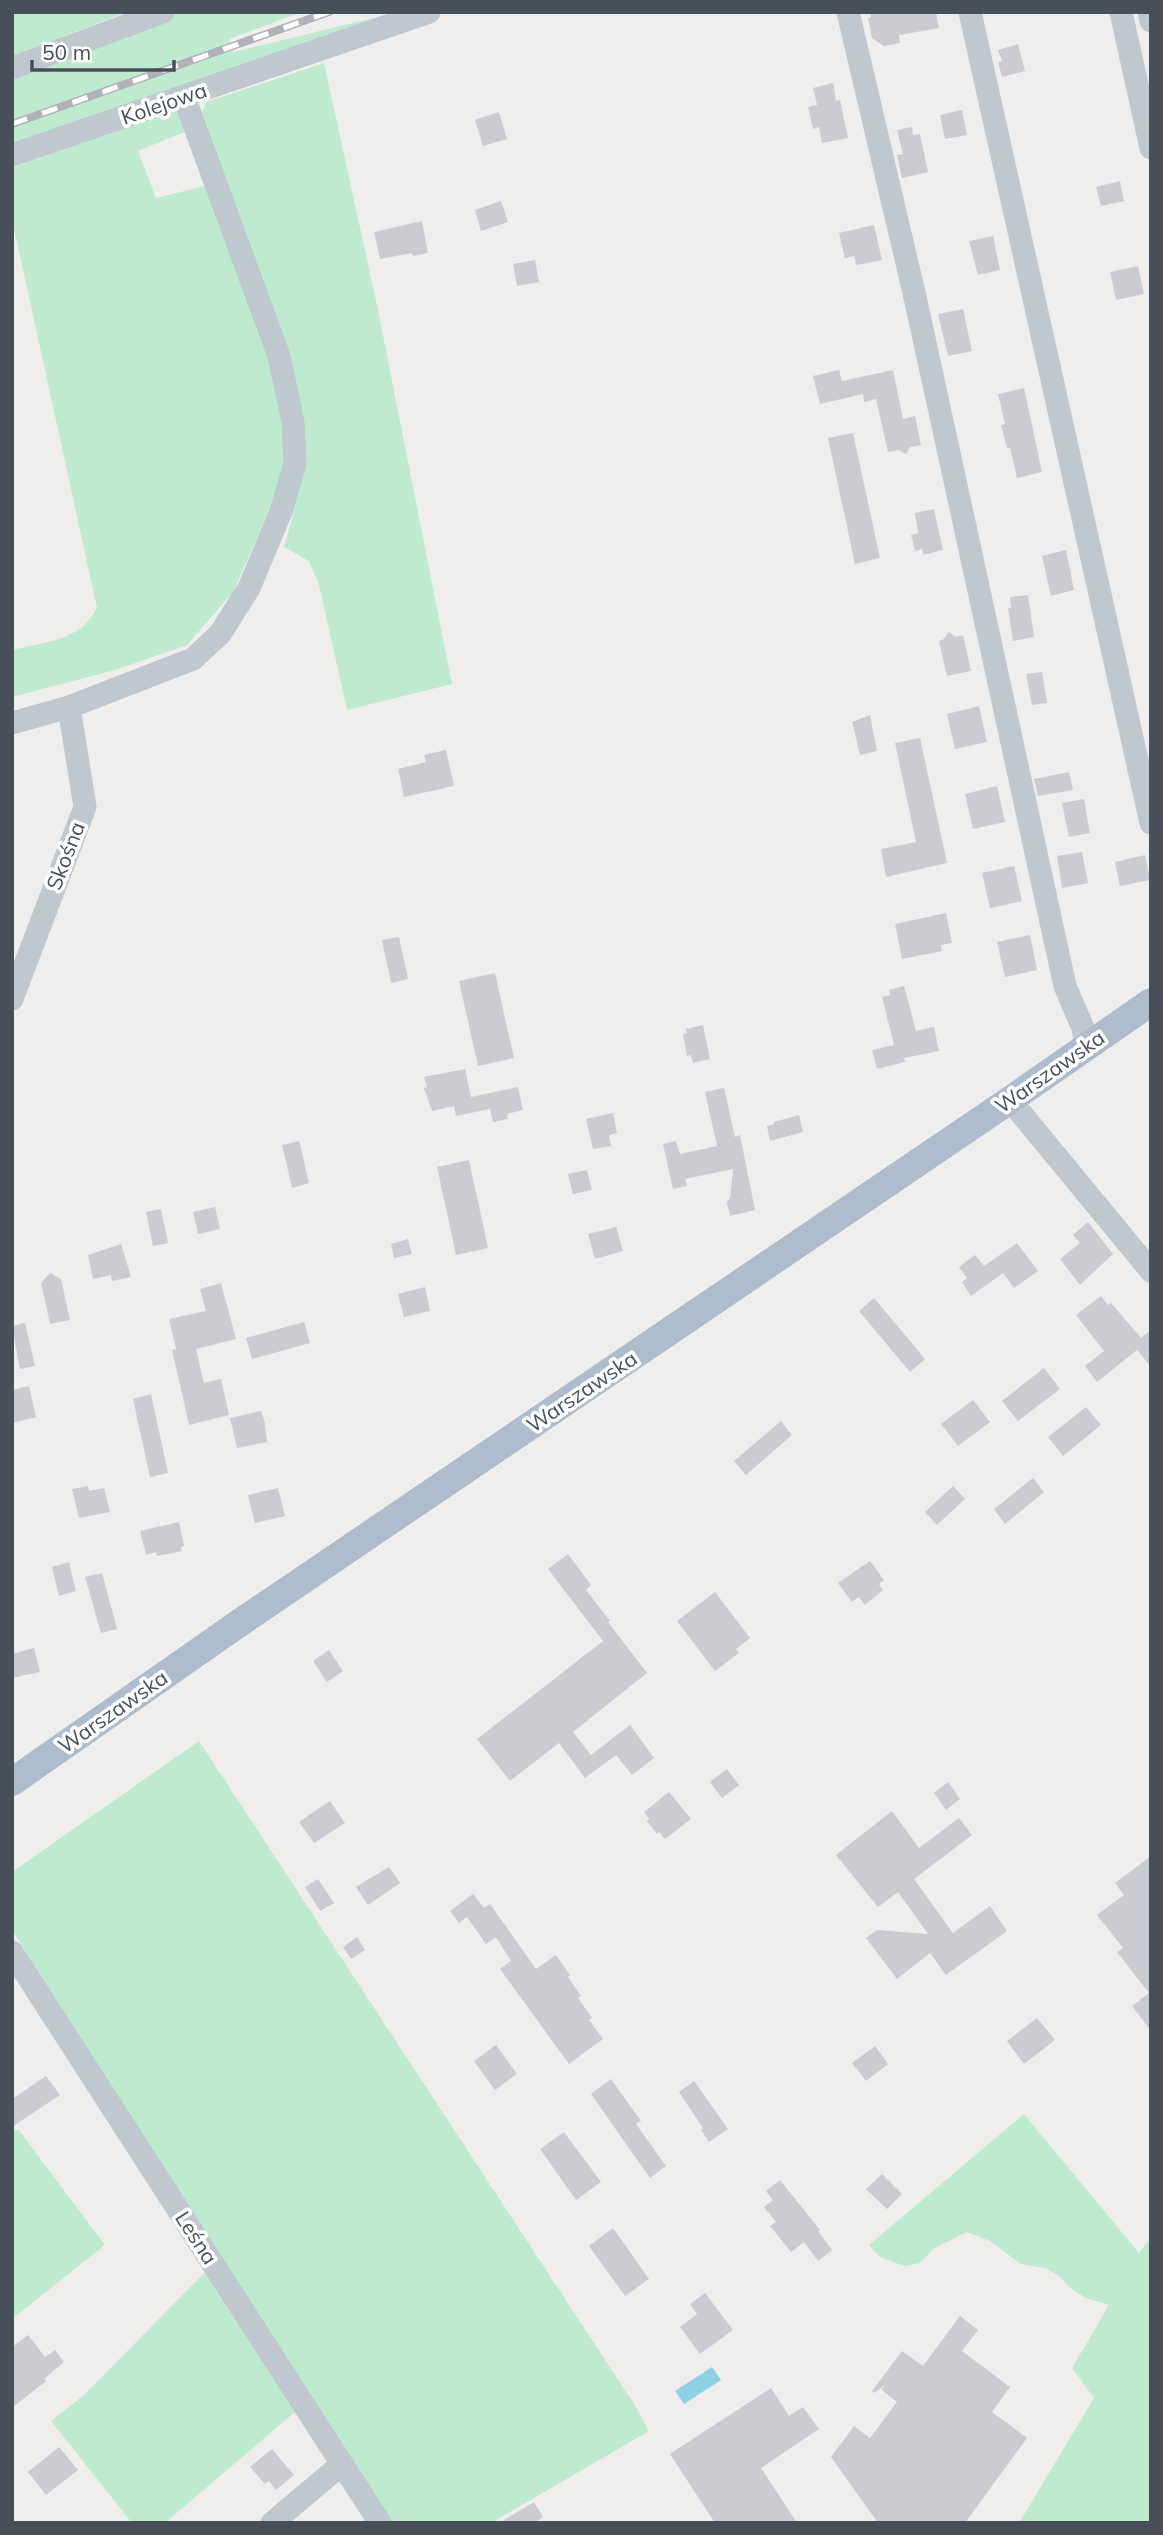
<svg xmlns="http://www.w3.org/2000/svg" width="1163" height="2535" viewBox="0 0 1163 2535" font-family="Mulish,sans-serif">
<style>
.green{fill:#beebd0}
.water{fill:#8ed1e5}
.building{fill:#caccd2}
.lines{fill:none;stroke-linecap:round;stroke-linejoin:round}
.minor{stroke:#bfc7cf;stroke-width:23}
.major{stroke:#aebccb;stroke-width:28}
.rail-casing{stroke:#b0b2b7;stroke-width:8}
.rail{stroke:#fff;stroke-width:5;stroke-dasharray:16;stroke-linecap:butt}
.labels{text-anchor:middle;stroke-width:7;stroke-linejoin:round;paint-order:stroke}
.street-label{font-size:21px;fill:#475059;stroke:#fff}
</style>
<rect width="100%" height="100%" fill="#f0eded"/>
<path class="green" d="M12,12H127L12,56Z
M180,12H302L229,39L233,52L394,13L12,147V75Z
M324,63L378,310L452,684L347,710L319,585L309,561L284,547L294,511L298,466L200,119L206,102Z
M178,109L187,131L138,151L156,198L205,186L270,359L287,421L286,462L273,501L233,592L187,645L115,670L12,697V650C47,641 79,642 97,608L12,219V168Z
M199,1741L638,2410L649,2431L491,2523H389L12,1930V1872Z
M1024,2114L1139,2253L1151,2237V2523H1019L1094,2398L1072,2368L1109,2305L1086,2298L1070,2288L1059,2276L1045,2268L1021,2264L990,2241L967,2232L933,2249L920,2263L904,2266L880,2257L869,2245Z
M18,2129L105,2245L12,2319V2133Z
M206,2271L296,2411L165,2523H132L51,2421L84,2395Z"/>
<path class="water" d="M712,2367L721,2380L684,2404L675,2391Z"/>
<path class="building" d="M870,12H936L939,28L899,35L900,43L884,46L872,38L868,18L871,17Z
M1018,44L1025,71L1002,77L998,62L1002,61L998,50Z
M833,83L836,101L840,100L848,138L822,143L819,127L813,129L808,107L817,105L813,88Z
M962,110L967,135L945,139L940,115Z
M499,112L507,139L483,146L475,120Z
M912,127L913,135L920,134L928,172L902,178L897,155L903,154L897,130Z
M1120,181L1124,201L1101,206L1096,187Z
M501,201L508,222L481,231L475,210Z
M422,221L428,253L413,256L412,253L380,259L374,232Z
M874,225L882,260L856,265L854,256L845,258L839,233Z
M993,236L1000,270L978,275L969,241Z
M535,260L539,282L517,286L513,264Z
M1138,266L1144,294L1116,300L1110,272Z
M963,309L972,351L948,356L938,314Z
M839,370L842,381L893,370L903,419L915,416L921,445L910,447L906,454L899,450L888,452L876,399L864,402L863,394L820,404L813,376Z
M1024,388L1042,472L1017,478L1010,448H1007L1001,425L1005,424L998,394Z
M853,433L880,558L855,564L828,438Z
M934,509L943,550L923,555L922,549L915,551L911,535L918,533L915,513Z
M1066,550L1074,590L1051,596L1042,556Z
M1028,595L1034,637L1013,641L1008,608H1011L1010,597Z
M949,632L956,637L963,635L971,671L947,676L939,641L944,639Z
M1042,672L1047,703L1032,705L1026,674Z
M979,706L987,742L955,749L947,714Z
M870,715L877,751L860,755L852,722Z
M920,738L947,863L886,877L881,849L916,842L895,743Z
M446,750L454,786L404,797L398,769L426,762L424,755Z
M1069,772L1073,790L1038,796L1034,779Z
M997,786L1005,822L973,829L965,794Z
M1084,799L1090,833L1069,837L1062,803Z
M1082,852L1088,883L1062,888L1057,856Z
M1145,855L1150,880L1120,886L1115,862Z
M1014,866L1022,901L990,908L982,873Z
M946,913L952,943L941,945L942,951L902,959L895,924Z
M1030,935L1037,970L1005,977L997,942Z
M399,937L408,979L391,983L382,940Z
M495,973L514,1058L478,1066L459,981Z
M904,986L916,1031L934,1027L939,1051L904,1058L905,1062L877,1069L872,1050L894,1045L882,997L890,995L889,990Z
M703,1025L710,1059L693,1063L691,1055L687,1056L683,1034L687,1033L686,1029Z
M465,1069L471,1097L518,1087L523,1110L507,1114L508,1119L493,1122L490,1109L456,1116L454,1106L432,1111L424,1088L427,1087L424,1077Z
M724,1088L735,1137L740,1135L755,1210L730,1216L727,1202L730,1198L733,1169L685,1179L687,1186L673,1189L663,1144L676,1141L680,1154L717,1146L705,1092Z
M613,1113L617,1133L609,1135L611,1146L593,1149L586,1119Z
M799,1115L803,1132L770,1141L767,1126L774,1124V1122Z
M299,1141L309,1183L292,1188L282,1145Z
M469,1160L488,1248L456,1255L437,1167Z
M587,1170L592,1190L573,1194L568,1174Z
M215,1207L220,1229L198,1234L193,1212Z
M161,1209L168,1243L153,1246L146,1212Z
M1088,1222L1113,1254L1080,1285L1060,1259L1080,1243L1073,1235Z
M616,1227L623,1251L595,1259L588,1234Z
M408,1239L412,1254L394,1258L391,1244Z
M1017,1243L1038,1271L1014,1288L1003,1273L971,1296L962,1282L967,1278L959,1267L975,1255L984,1266Z
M121,1244L131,1277L112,1281L111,1275L93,1279L88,1255Z
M50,1273L61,1279L70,1320L50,1324L41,1283Z
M221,1283L236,1339L196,1349L204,1383L221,1379L229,1415L189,1425L172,1350L176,1349L169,1319L206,1311L200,1289Z
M425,1287L430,1311L404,1317L398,1294Z
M1101,1296L1108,1305L1111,1303L1141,1338L1151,1330V1367L1137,1350L1097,1382L1085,1366L1104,1351L1076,1315Z
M874,1298L925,1359L910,1372L859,1311Z
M304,1322L310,1343L252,1359L246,1338Z
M25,1323L35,1366L20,1369L12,1326Z
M1044,1368L1060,1389L1018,1421L1002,1401Z
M29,1386L36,1417L12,1423V1390Z
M151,1394L168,1473L150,1477L133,1399Z
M973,1400L990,1422L958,1446L941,1424Z
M1086,1407L1101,1425L1063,1456L1048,1437Z
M261,1411L265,1423L267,1442L237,1448L230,1418Z
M781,1421L792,1435L746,1475L734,1461Z
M1033,1478L1044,1492L1005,1524L994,1509Z
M88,1486L89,1491L104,1488L110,1512L79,1518L72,1489Z
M953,1486L965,1499L937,1525L925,1512Z
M278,1488L285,1516L255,1523L248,1495Z
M179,1522L184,1546L181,1547L182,1551L157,1556L156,1552L146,1555L140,1531Z
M568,1554L591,1585L586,1590L610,1621L608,1622L647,1673L573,1732L591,1755L630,1725L654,1758L632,1775L616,1755L585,1778L559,1743L510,1781L477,1739L603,1641L548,1569Z
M870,1561L884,1580L879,1584L883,1590L865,1605L859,1597L852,1602L838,1583Z
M69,1562L76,1591L59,1596L52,1567Z
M102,1573L117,1629L101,1633L85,1577Z
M715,1592L750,1638L736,1649L739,1653L715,1671L677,1621Z
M34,1648L40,1672L12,1678V1654Z
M329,1650L343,1671L327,1682L313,1661Z
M727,1769L739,1785L722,1798L710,1782Z
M948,1782L960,1799L946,1810L934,1793Z
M669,1792L691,1819L665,1839L659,1832L657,1834L647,1821L649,1819L644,1812Z
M330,1801L345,1823L314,1843L299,1822Z
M892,1811L919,1848L959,1818L972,1835L914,1879L953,1933L990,1906L1007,1931L946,1975L930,1953L897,1979L866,1938L877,1930L928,1934L898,1892L878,1907L836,1855Z
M1151,1856V2031L1132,2006L1149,1993L1117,1952L1123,1948L1097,1915L1124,1895L1115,1883Z
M389,1867L400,1883L368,1905L356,1887Z
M318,1879L334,1903L320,1911L305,1887Z
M473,1894L484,1908L490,1904L536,1969L556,1955L570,1975L568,1977L581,1996L578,1998L592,2018L589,2020L603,2039L569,2064L500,1969L511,1961L496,1937L486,1944L467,1917L459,1923L450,1911Z
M357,1937L365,1950L351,1959L343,1947Z
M1037,2018L1055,2040L1024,2064L1007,2041Z
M496,2045L517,2074L495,2090L474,2061Z
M875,2046L888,2064L866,2081L852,2063Z
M46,2076L60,2095L12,2127V2099Z
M611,2079L641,2121L636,2124L666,2166L650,2178L591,2094Z
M694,2081L728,2129L709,2142L701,2130L703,2128L679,2092Z
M564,2132L601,2182L576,2200L540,2149Z
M882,2174L902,2194L887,2209L866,2189Z
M780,2180L820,2230L818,2231L832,2250L818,2261L804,2242L791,2252L770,2226L776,2222L764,2207L773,2200L766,2191Z
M613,2228L649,2279L625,2296L589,2246Z
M705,2293L733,2330L700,2354L680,2327L697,2314L690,2304Z
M960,2316L978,2330L962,2351L1010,2387L992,2412L1027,2438L965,2523H878L831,2457L854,2426L870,2438L897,2402L882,2390L885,2385L874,2393L872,2391L902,2351L923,2366Z
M28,2335L45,2357L55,2350L64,2362L44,2379L46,2381L12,2408V2347Z
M771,2388L789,2416L803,2407L819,2429L761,2468L797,2523H715L670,2454Z
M59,2447L78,2470L46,2495L28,2472Z
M272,2449L294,2475L276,2490L269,2481L265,2484L250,2467Z
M534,2502L543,2517L534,2523H499Z"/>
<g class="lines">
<path class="minor" d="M848,12L915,297L1065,986L1083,1028L1086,1046
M970,12L1151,823
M1121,12L1151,148
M1149,12L1151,21
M12,68L163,12
M12,155L429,12
M12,723L69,707L193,659L220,634L249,588L282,509L295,463L293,422L279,356L184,97
M12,999L85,807L69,707
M1010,1100L1151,1271
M12,1952L380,2523
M272,2523L342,2464"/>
<path class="major" d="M12,1782L238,1624L1010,1100L1151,1002"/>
<defs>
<path id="rail" d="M12,124L329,12"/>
</defs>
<use href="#rail" class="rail-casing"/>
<use href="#rail" class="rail"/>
</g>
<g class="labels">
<g class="street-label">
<text transform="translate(164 104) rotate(-19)" y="7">Kolejowa</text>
<text transform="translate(66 856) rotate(-69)" y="7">Skośna</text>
<text transform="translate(1050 1072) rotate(-35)" y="7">Warszawska</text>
<text transform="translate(582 1392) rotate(-34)" y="7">Warszawska</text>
<text transform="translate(113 1712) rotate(-35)" y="7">Warszawska</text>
<text transform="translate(196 2238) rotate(57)" y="7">Leśna</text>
</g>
</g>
<rect width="1163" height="2535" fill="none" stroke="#475059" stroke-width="28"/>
<path d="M32 60v10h142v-10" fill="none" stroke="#475059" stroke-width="3.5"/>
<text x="42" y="60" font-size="21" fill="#475059" stroke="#ffffff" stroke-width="5" paint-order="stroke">50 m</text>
</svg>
